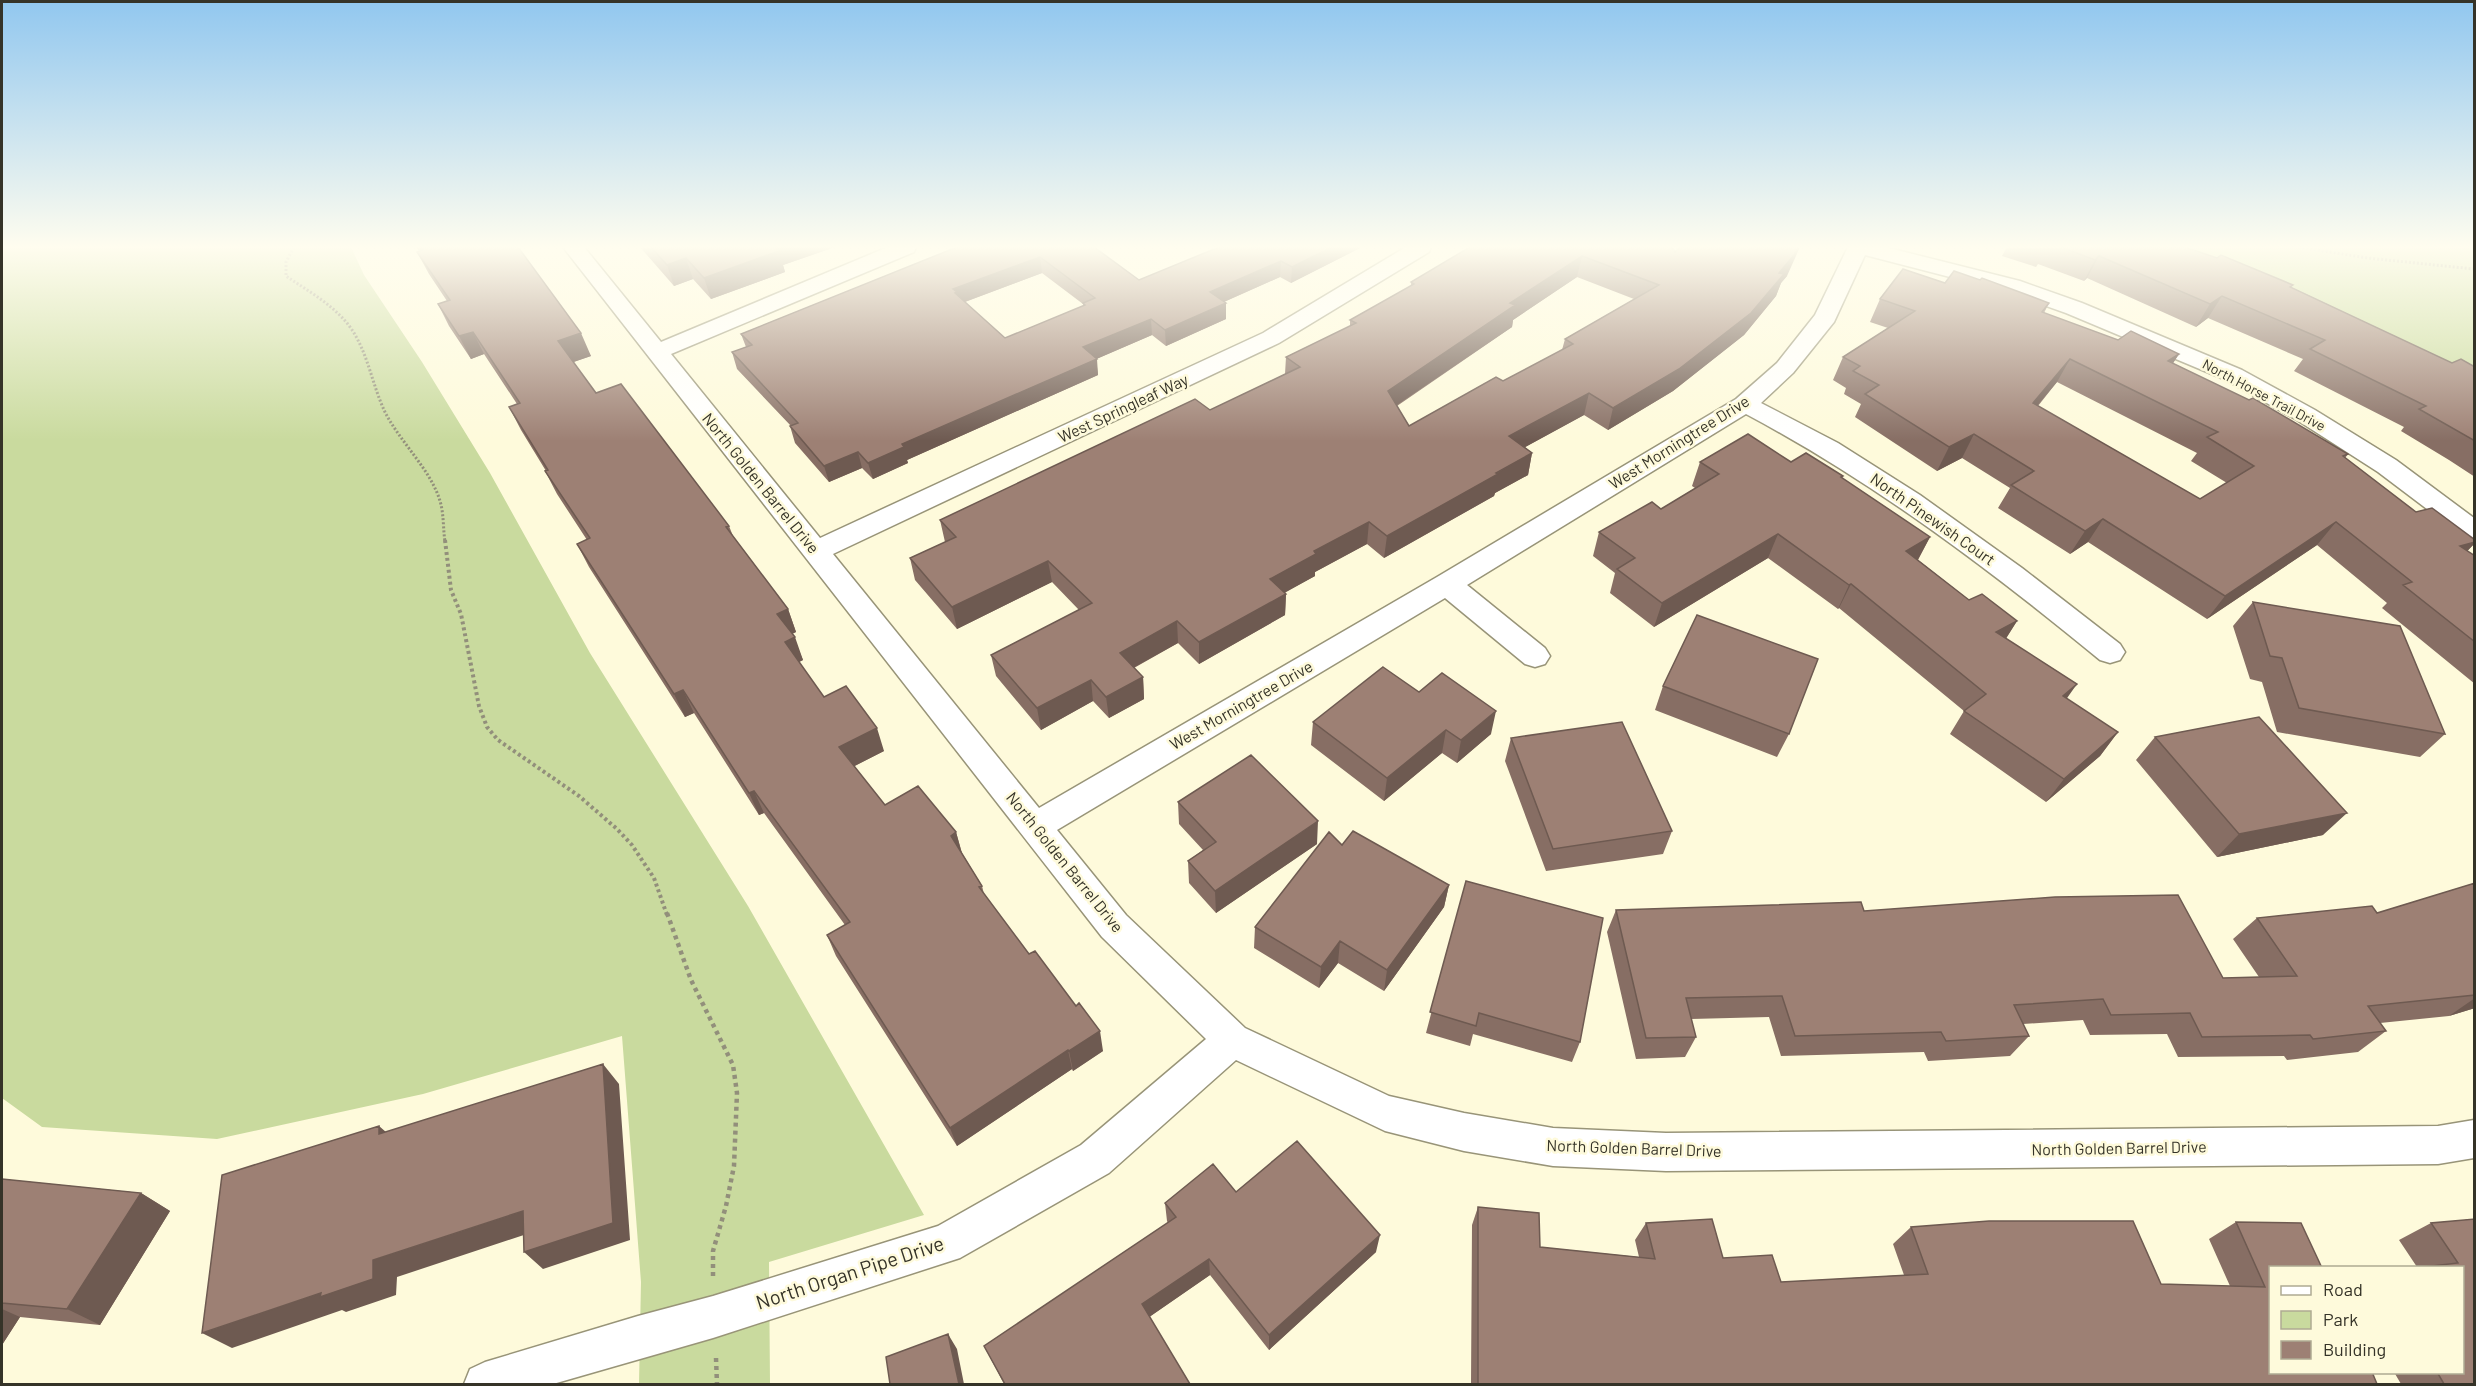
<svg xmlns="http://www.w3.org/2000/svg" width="2476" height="1386" viewBox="0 0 2476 1386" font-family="Barlow,sans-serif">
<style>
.green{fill:#c9da9e}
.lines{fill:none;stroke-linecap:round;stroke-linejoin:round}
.street-casing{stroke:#989478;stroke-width:3}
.path-far2{stroke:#928f7b;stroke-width:3;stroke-dasharray:2 2;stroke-linecap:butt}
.path-far1{stroke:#928f7b;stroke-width:4;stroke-dasharray:3 3;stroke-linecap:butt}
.path{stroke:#928f7b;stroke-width:4.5;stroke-dasharray:4 4;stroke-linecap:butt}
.street{fill:#fff;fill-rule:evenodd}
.wall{fill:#876e64;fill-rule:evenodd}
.shaded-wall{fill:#6e5a51}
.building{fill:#9d8074;stroke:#6e5a51;stroke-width:1.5;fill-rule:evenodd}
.labels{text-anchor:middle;stroke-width:5;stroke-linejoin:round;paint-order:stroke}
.far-street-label{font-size:14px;fill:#353328;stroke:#fefadb}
.street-label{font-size:16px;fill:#353328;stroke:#fefadb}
.near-street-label{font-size:20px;fill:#353328;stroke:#fefadb}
</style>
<rect width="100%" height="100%" fill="#fefadb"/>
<path class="green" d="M2,247H351L364,275L422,362L490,473L590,653L748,906L924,1215L769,1262L770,1384H639L641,1282L622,1036L423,1094L217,1139L42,1127L2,1098Z
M2161,247H2474V386Z"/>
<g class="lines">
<defs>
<path id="street" d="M563,247H584L661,342L888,247H916L914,252L671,354L820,538L1263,333L1406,247H1431L1429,252L1279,343L833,554L1039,808L1437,577L1736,399L1777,363L1815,315L1848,247H1885L2020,281L2082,303L2242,370L2315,410L2396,460L2474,518V540L2464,537L2378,472L2297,420L2226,380L2066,313L2004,291L1865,255L1834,322L1793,373L1761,403L1838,443L1920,495L2022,568L2120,644L2125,652L2120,660L2110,663L2100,660C1988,568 1874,482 1746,414L1467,585L1545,648L1550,656L1545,664L1535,667L1525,664L1445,598L1057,830L1126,915L1245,1028L1389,1096L1464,1113L1553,1128L1666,1133L2438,1126L2474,1120V1158L2438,1164L1666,1171L1553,1166L1464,1151L1385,1131L1236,1060L1109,1173L960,1258L713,1338L553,1384H464L470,1369L485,1362L638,1316L713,1296L938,1226L1081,1145L1206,1039L1102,937Z"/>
</defs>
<use href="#street" class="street-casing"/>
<path class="path-far2" d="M294,247L286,262V276C308,291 334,305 350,327C368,352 372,385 385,412C400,442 431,470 440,501C444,514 443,529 445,542
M2298,247L2368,258L2474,269"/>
<path class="path-far1" d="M445,540L451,590L461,614L479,706L487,727L498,740L579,796L617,829L632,845L654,878L667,915"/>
<path class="path" d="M667,913L691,980L733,1065L737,1093L734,1166L726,1206L713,1251V1276
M716,1358L717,1384"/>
<use href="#street" class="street"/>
</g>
<path class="wall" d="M416,247H518L591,356L573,362L596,393L729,526L733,536L788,609L796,632L792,634L803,660L799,662L824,697L884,751L854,766L885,805L956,832L962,853L982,886L984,894L1029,954L1103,1051L1073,1071L1072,1069L957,1146L836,956L827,935L845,925L764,813L759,815L694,713L685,717L589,567L577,544L587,540L557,494L545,471H546L521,430L509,407L517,404L484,354L471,359L449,326L438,304L447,301L429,274L417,252L419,251Z
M640,247H835L783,265L785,272L711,299L693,279L674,286Z
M957,247H1094L1139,280L1362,247L1291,283L1280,277L1224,302L1226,319L1166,346L1152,335L1096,359L1098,375L907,460L908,463L873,479L862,468L829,482L795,443L790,426H791L737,369L732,352L746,347L741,334ZM1042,273L1083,304V306L1005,338L965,302Z
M1470,247L1675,252L1787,276L1781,283L1776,296L1744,335L1673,391L1608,430L1584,415L1525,447L1532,453L1528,475L1495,493L1494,496L1384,558L1367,544L1315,572V576L1285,592L1286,594L1285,615L1199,664L1178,643L1134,668L1143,677L1144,699L1109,718L1093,701L1041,730L996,676L991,655L1079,610L1052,582L957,629L915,580L910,558L945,542L940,520L1210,410L1285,374L1286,357L1350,327V320L1411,286V282ZM1577,277L1634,299L1565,339L1562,350L1503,381L1409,426L1397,406L1512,327L1513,320Z
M2007,247H2185L2293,285L2291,287L2452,363L2475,367V477L2449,460L2401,431L2404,427L2294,371L2303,359L2208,318L2196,327L2087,278L2084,281L2038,264L2036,267L2002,256Z
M1945,283L2049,303L2044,313L2118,340L2179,354L2173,363L2348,454L2345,458L2416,512L2475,540V543L2467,551L2475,556V684L2382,608L2387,603L2317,545L2207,619L2088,542L2070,554L1998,508L2010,488L1962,458L1937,471L1855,417L1861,404L1844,394L1846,388L1833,380L1843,357L1888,328L1870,322L1880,299ZM2057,382L2197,453L2191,461L2227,483L2200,499L2038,406Z
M1700,462H1791L1843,476L1842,478L1930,537L1918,560L1969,600L2017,621L2006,638L2067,699L2118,732L2100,756L2046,802L1950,734L1964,711L1839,608L1838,609L1768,558L1654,627L1610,593L1615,573L1593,556L1599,532L1661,509L1695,488L1692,486Z
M2253,602L2445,734L2420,757L2277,732L2262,682L2250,679L2233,626Z
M1663,686L1789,734L1777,757L1655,710Z
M1419,692L1491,734L1457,763L1442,753L1384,801L1311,745L1313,722Z
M2155,737L2323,835L2217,857L2136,760Z
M1511,738L1672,831L1663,854L1546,871L1505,761Z
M1178,802L1317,844L1216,913L1189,883L1188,861L1203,850L1179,824Z
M1342,845L1449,885L1444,907L1384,991L1338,963L1319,988L1254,948L1255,927Z
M1466,881L1580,1042L1572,1062L1473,1034L1470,1046L1426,1033Z
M2475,883V1008L2449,1016L2380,1023L2386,1031L2358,1052L2287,1060L2284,1056L2178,1057L2167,1034L2090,1035L2083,1020L2023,1024L2029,1036L2010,1056L1928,1061L1924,1052L1781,1056L1769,1017L1691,1019L1696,1037L1685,1057L1636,1059L1607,932L1616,910L1864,911L2223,978L2259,977L2233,939L2257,918L2377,913Z
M2,1179L141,1193L170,1211L100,1325L20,1317L2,1345Z
M1236,1192L1376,1252L1269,1350L1210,1275L1149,1317L1190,1384H1004L984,1346L1168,1223L1167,1221L1165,1203Z
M1478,1207L1540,1247L1639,1257L1635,1240L1646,1223L1723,1258L1781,1282L1904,1275L1893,1244L1911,1227L2161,1284L2230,1286L2209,1239L2236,1222L2377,1384H1471L1472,1225Z
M2475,1219V1384H2401L2394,1372H2463L2417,1267L2399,1240L2431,1223Z"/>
<path class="shaded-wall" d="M774,247H835L783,265L785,272L711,299L704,278Z
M1332,247H1362L1291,283L1292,267Z
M1798,247H1800L1787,276L1781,283L1776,296L1744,335L1673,391L1608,430L1613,408L1779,273Z
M1582,256L1577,277L1513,320L1512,327L1385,413L1388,391L1510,303Z
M2099,256L2087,278L2084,281L2095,260Z
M1040,257L1042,273L959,304L953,289Z
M686,258L693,279L674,286L667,265Z
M1281,261L1280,277L1210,308V292Z
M2222,296L2208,318L2196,327L2210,304Z
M1226,303V319L1166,346L1165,330Z
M1151,319L1152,335L1085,364L1083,347Z
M473,332L484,354L471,359L459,336Z
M581,333L591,356L568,364L558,341Z
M2179,354L2164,377L2168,361Z
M1097,359L1098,375L907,460L908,463L873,479L868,463L902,444Z
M2070,359L2057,382L2020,426L2033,403Z
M1589,393L1584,415L1505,458L1509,436Z
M1974,434L1962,458L1937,471L1949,447Z
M858,452L862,468L829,482L824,466Z
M1532,453L1528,475L1495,493L1494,496L1384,558L1387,536Z
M2103,519L2088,542L2070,554L2085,531Z
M1369,522L1367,544L1315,572V576L1270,601V579L1314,551Z
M2336,522L2317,545L2207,619L2225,596Z
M1778,534L1768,558L1654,627L1662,603Z
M1930,537L1917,561L1906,551Z
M2475,542V543L2454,565L2460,546Z
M1048,561L1052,582L957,629L952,607Z
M1851,584L1839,608L1838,609L1849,585Z
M1286,594L1285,615L1199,664V642Z
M788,609L796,632L785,637L777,614Z
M1177,621L1178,643L1122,674L1120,653Z
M2017,621L2002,645L1996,632Z
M795,637L803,660L793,665L785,642Z
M1143,677L1144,699L1109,718L1106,697Z
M1091,680L1093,701L1041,730L1037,708Z
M2077,684L2060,708L2063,696Z
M683,690L694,713L685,717L674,694Z
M1496,711L1491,734L1457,763L1461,740Z
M877,728L884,751L847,770L839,747Z
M1446,730L1442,753L1384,801L1387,778Z
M2118,732L2100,756L2046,802L2064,779Z
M754,791L764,813L759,815L749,793Z
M2347,813L2323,835L2217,857L2239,834Z
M1318,821L1317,844L1216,913L1215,891Z
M956,832L962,854L951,836Z
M1449,885L1444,907L1384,991L1387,970Z
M1340,941L1338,963L1319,988L1321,967Z
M2475,998V1008L2449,1016Z
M1100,1031L1103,1051L1073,1071L1069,1051Z
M1068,1050L1072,1069L957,1146L950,1128Z
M603,1064L619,1084L630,1240L543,1269L524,1252Z
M379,1126L401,1145L379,1134Z
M141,1193L170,1211L100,1325L67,1309Z
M523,1211L542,1229L397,1277L396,1295L346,1312L342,1310L232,1348L202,1333L321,1293L373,1260Z
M1380,1235L1376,1252L1269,1350V1335Z
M1209,1259L1210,1275L1145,1320L1142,1304Z
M2,1309L20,1317L2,1345Z
M948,1334L957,1349L964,1384H959Z"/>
<path class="building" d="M420,247H518L581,333L558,341L596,393L621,384L729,526L726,527L788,609L777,614L795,637L785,642L824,697L846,686L877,728L839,747L885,805L918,786L956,832L951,836L982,886L979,887L1029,954L1035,951L1076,1006L1079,1003L1100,1031L1069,1051L1068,1050L950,1128L827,935L850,922L754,791L749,793L683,690L674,694L577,544L590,538L545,471L548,470L509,407L520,403L473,332L459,336L438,304L450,300L417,252L422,250Z
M651,247H775L779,251L704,278L686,258L667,265Z
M957,247H1094L1139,280L1219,247H1332L1292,267L1281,261L1210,292L1226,303L1165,330L1151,319L1083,347L1097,359L902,444L904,447L868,463L858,452L824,466L790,426L798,423L732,352L752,345L741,334ZM1040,257L1095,298L1083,303L1085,305L1005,338L955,293L957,292L953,289Z
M1470,247H1672L1675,252L1680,247H1798L1794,255L1779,273L1784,274L1751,313L1679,369L1613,408L1589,393L1509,436L1532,453L1496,473L1498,474L1387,536L1369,522L1314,551L1316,554L1270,579L1286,594L1199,642L1177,621L1120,653L1143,677L1106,697L1091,680L1037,708L991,655L1092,603L1048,561L952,607L910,558L956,537L940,520L1195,399L1210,410L1300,367L1286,357L1356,323L1350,320L1414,284L1411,282ZM1582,256L1659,285L1565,339L1573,344L1503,381L1496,377L1409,426L1388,391L1515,305L1510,303Z
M2061,247H2185L2217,258L2221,255L2293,285L2290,287L2452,363L2461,359L2475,367V441L2419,409L2426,406L2310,349L2325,340L2222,296L2210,304L2099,256L2095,260Z
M1903,269L1945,283L1954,271L1980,280L1982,278L2049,303L2042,312L2118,340L2131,331L2179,354L2168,361L2249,400L2253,398L2348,454L2343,456L2416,512L2432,508L2475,540V542L2460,546L2475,556V642L2403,585L2412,582L2336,522L2225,596L2103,519L2085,531L2011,485L2034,471L1974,434L1949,447L1865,394L1879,385L1853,371L1860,366L1843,357L1915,311L1880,299ZM2070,359L2218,432L2207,437L2254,466L2200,499L2033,403Z
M1748,434L1791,462L1806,453L1843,476L1841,477L1930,537L1906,551L1969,600L1982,594L2017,621L1996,632L2077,684L2063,696L2118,732L2064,779L1964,711L1986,694L1851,584L1849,585L1778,534L1662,603L1617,569L1635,558L1599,532L1652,502L1661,509L1719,474L1700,462Z
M2253,602L2400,626L2445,734L2299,708L2282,658L2270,656Z
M1697,615L1818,659L1789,734L1663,686Z
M1383,667L1419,692L1442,673L1496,711L1461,740L1446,730L1387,778L1313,722Z
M2259,717L2347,813L2239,834L2155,737Z
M1622,722L1672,831L1553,849L1511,738Z
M1251,755L1318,821L1215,891L1188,861L1216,842L1178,802Z
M1353,831L1449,885L1387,970L1340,941L1321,967L1255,927L1329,832L1342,845Z
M1466,881L1603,918L1580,1042L1479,1013L1476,1026L1430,1012Z
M2475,883V995L2368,1006L2386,1031L2313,1039L2310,1035L2202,1037L2190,1013L2111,1015L2103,999L2014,1005L2029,1036L1946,1041L1941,1032L1795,1036L1782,996L1686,998L1696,1037L1646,1038L1616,910L1861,902L1864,911L2055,897L2178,895L2223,978L2297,976L2257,918L2372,906L2377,913Z
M603,1064L613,1223L524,1252L523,1211L373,1260V1279L320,1297L321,1293L202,1333L222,1175L379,1126V1134Z
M1297,1141L1380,1235L1269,1335L1209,1259L1142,1304L1190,1384H1005L984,1346L1176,1217L1165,1203L1213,1164L1236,1192Z
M2,1179L141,1193L67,1309L2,1303Z
M1478,1207L1539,1213L1540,1247L1655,1259L1646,1223L1712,1219L1723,1258L1772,1255L1781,1282L1928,1274L1911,1227L1989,1221H2133L2161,1284L2265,1287L2236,1222L2301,1223L2322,1268H2271V1372H2372L2377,1384H1478Z
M2475,1219V1384H2444L2437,1372H2463V1268H2415L2458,1263L2431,1223Z
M948,1334L959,1384H890L886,1357Z"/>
<linearGradient id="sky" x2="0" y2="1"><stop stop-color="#91c7ef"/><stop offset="0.56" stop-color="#fffdef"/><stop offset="1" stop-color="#fffdef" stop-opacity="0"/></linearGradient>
<rect width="2476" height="441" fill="url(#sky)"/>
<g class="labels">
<g class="far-street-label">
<text transform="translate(2264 395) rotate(28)" y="5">North Horse Trail Drive</text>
</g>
<g class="street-label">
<text transform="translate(1123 408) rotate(-25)" y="6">West Springleaf Way</text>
<text transform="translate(1679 442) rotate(-32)" y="6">West Morningtree Drive</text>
<text transform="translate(761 483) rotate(51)" y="6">North Golden Barrel Drive</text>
<text transform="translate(1933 519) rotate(35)" y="6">North Pinewish Court</text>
<text transform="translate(1241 705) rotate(-30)" y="6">West Morningtree Drive</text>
<text transform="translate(1065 862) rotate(51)" y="6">North Golden Barrel Drive</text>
<text transform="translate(1634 1148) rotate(2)" y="6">North Golden Barrel Drive</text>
<text transform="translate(2119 1148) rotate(-1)" y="6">North Golden Barrel Drive</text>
</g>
<g class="near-street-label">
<text transform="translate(850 1273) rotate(-18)" y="7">North Organ Pipe Drive</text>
</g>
</g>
<rect width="2476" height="1386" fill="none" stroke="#353328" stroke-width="6"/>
<rect x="2269" y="1266" width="195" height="108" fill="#fefadb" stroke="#aeaa93" stroke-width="1.5"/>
<rect x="2281" y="1286" width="30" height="9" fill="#ffffff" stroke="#aeaa93" stroke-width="1.5"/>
<text x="2323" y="1296" font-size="18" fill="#353328">Road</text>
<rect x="2281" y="1311" width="30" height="18" fill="#c9da9e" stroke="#aeaa93" stroke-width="1.5"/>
<text x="2323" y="1326" font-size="18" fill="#353328">Park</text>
<rect x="2281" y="1341" width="30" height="18" fill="#9d8074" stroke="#aeaa93" stroke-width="1.5"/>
<text x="2323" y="1356" font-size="18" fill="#353328">Building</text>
</svg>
